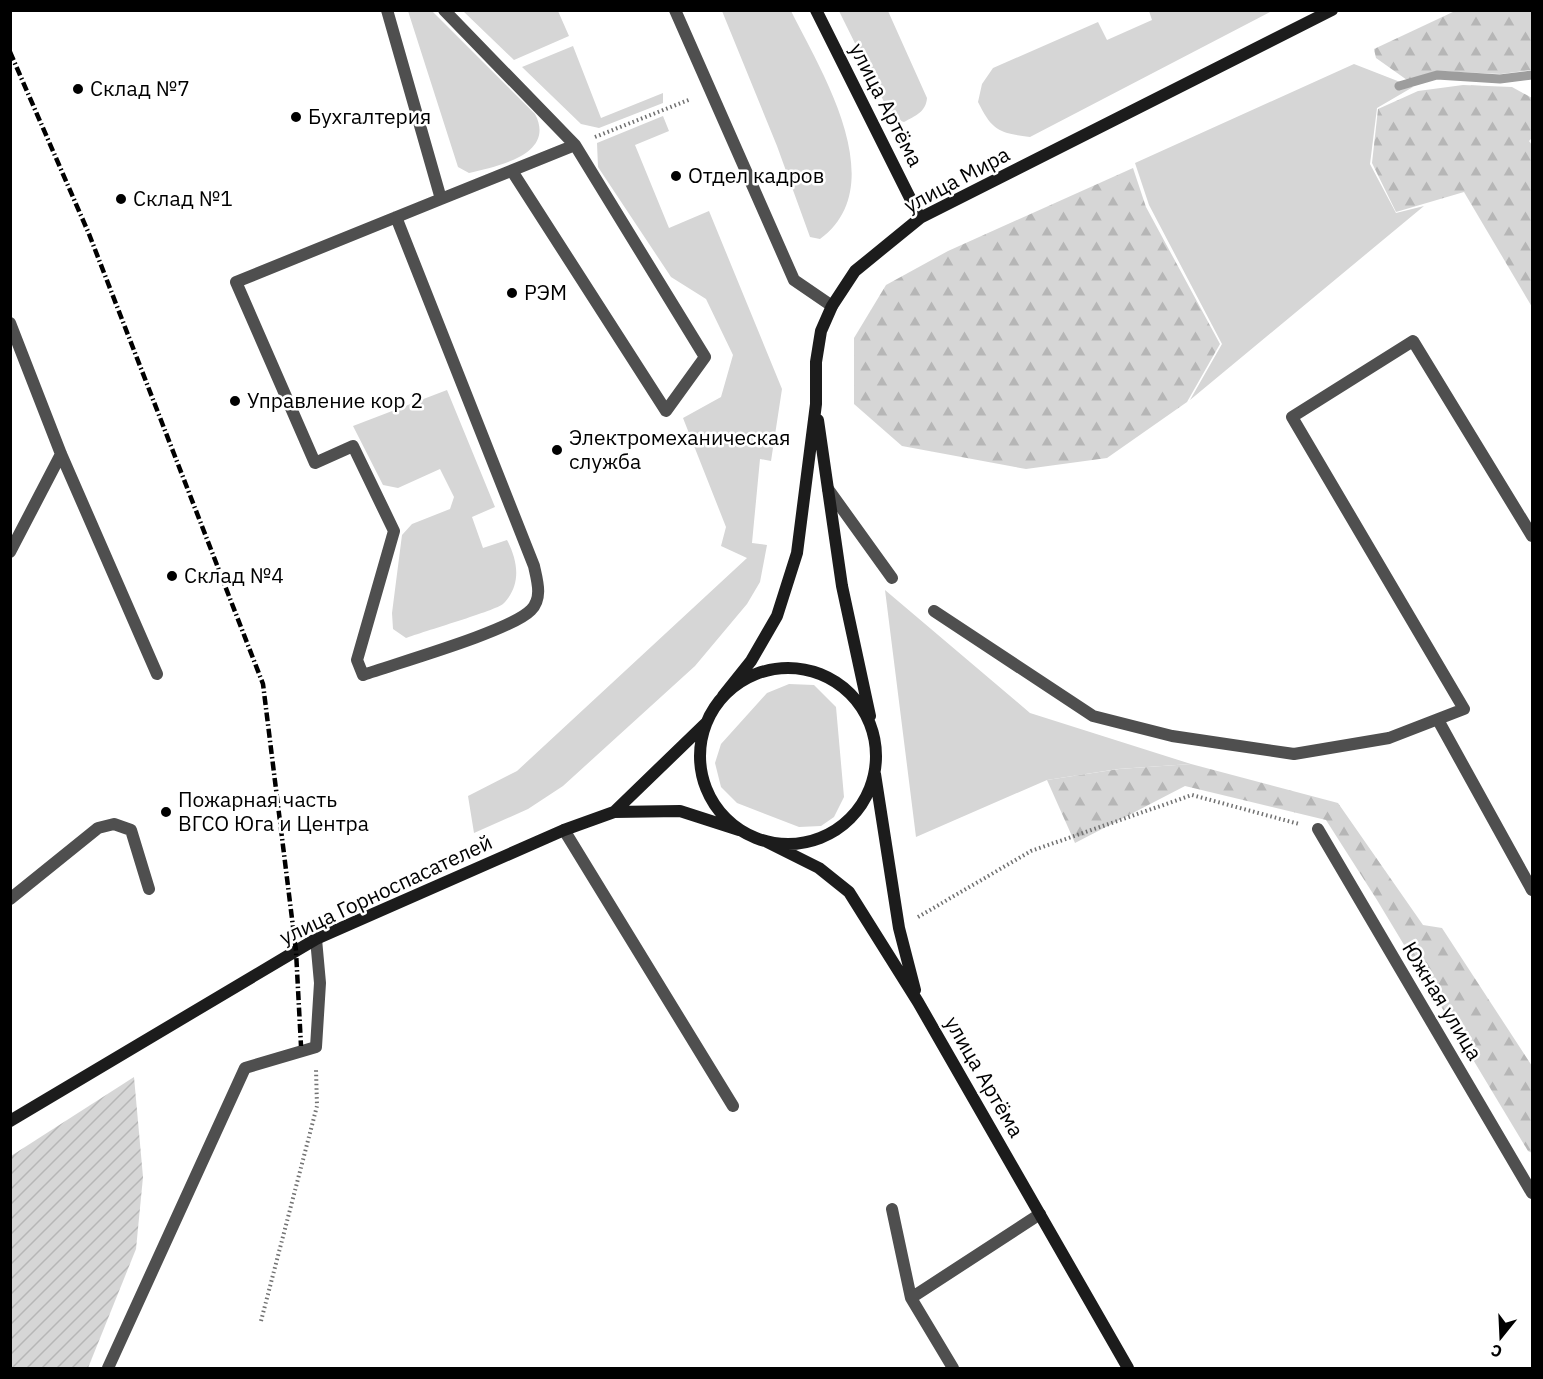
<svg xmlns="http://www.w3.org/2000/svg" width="1543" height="1379" viewBox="0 0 1543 1379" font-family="'IBM Plex Sans',sans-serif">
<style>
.green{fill:#d6d6d6}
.forest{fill:url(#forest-firs)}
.garden{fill:url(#garden-furrows)}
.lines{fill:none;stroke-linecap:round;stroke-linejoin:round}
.stream{stroke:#9d9d9d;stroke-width:9}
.path{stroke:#717171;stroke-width:4;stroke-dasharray:1.5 3;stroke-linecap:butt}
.lane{stroke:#4f4f4f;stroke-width:12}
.street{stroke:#4f4f4f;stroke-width:12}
.secondary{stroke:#1c1c1c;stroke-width:12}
.rail{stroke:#000;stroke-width:4.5;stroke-dasharray:9 3 1.5 3;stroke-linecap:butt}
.poi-dot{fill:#000;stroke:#fff;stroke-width:2}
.labels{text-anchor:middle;stroke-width:5;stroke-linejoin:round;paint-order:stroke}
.poi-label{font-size:21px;fill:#000;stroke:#fff;text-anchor:start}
.street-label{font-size:21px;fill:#000;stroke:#fff}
</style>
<defs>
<pattern id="forest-firs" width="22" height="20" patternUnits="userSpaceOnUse" patternTransform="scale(1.5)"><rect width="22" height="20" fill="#d6d6d6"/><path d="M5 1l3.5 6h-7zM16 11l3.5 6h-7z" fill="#b6b6b6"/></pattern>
<pattern id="garden-furrows" width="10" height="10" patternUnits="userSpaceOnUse" patternTransform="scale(1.5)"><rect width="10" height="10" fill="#d6d6d6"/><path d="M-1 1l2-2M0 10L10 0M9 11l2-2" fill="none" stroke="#b6b6b6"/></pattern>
</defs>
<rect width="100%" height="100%" fill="#fff"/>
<path class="green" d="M408,11H432L535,114C556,154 499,166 469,173L458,167Z
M463,11H558L569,36L514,60Z
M722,11H791C821,71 893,185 820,239L810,237L777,146Z
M839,11H888L927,98C926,112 915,116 904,122L892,118Z
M1149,11H1272L1030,137C998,133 992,130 978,102L982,84L993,68L1098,22L1107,40L1152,20Z
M573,46L601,118L663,93V103L599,128L581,124L522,67Z
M1354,64L1413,87L1377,108L1370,164L1396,213L1424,206L1190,400L1222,344L1149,205L1135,163Z
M663,116L669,131L635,145L669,228L709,211L782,389L771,461L760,459L752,543L767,545L760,582L747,604L695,666L563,786L528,809L474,833L468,796L517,771L747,558L721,546L726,527L683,418L721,397L733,355L706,299L671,277L598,167L597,143Z
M447,390L495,507L472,517L483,548L507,540C518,561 522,585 503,604C497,610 422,632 406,638L393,629L392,613L402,535L412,524L450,509L454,497L440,469L398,488L383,485L353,426Z
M885,590L1030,713L1191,764L1118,769L1047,780L916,837Z
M789,684L814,685L836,707L844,797L834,817L821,826L799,827L737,803L721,787L715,763L721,744L767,693Z"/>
<path class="forest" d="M1455,11H1532V70L1501,74L1437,71L1407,80L1376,58L1374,49Z
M1463,85L1512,87L1532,98V138L1529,141L1532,145V307L1464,192L1396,212L1372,163L1378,109L1418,91Z
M1133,168L1146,207L1220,344L1187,402L1107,458L1026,469L902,446L854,404V338L886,285L948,251Z
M1191,764L1338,803L1423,925L1442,928L1532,1066V1153L1528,1151L1377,900L1326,820L1185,786L1075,843L1047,780L1119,769Z"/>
<path class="garden" d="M134,1077L143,1177L136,1249L88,1368H11V1156Z"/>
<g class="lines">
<path class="stream" d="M1399,86L1437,75L1500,79L1532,75"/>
<path class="path" d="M595,137L691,99
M918,917L1031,851L1192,795L1299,824
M261,1321L317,1106L316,1069"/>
<path class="lane" d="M387,10L441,199L575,145
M444,10L575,145L705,357L666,411L512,171
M675,10L794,280L832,306
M396,217L534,566C537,580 543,598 531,610C511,631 397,663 363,675L357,660L394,531L353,446L315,463L236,282L441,199
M10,323L61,454L157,674
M828,489L892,578
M10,552L61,454
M934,611L1093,716L1172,736L1294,754L1389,738L1464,709L1292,417L1413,341L1532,536
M1438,720L1532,890
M564,830L733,1106
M10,899L98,828L114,824L131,830L149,889
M892,1209L911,1298
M108,1368L245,1068L316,1047L320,983L316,939
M953,1368L911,1298L1040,1214"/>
<path class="street" d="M1318,829L1532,1193"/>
<path class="secondary" d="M816,10L920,218
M818,420L842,586L870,716
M700 756a88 88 0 1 1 176 0a88 88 0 1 1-176 0Z
M723,696L751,661L777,616L797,553L816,404V362L821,331L832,306L855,271L920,218L1332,10
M875,774L899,928L915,990
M614,812L706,723
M767,842L819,868L849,892L918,1002L1128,1368
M10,1121L316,939L564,830L614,812L680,811L739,830"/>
<path class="rail" d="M10,52L89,234L263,684L296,951L301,1046"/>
</g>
<g class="poi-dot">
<circle cx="78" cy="89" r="6"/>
<circle cx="296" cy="117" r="6"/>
<circle cx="676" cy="176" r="6"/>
<circle cx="121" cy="199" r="6"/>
<circle cx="512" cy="293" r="6"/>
<circle cx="235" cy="401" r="6"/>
<circle cx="557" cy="450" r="6"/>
<circle cx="172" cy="576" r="6"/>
<circle cx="166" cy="812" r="6"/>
</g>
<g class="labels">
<g class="poi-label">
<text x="90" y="96">Склад №7</text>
<text x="308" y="124">Бухгалтерия</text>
<text x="688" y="183">Отдел кадров</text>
<text x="133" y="206">Склад №1</text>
<text x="524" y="300">РЭМ</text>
<text x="247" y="408">Управление кор 2</text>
<text x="569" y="445">Электромеханическая<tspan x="569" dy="24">служба</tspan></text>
<text x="184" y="583">Склад №4</text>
<text x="178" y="807">Пожарная часть<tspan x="178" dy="24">ВГСО Юга и Центра</tspan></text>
</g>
<g class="street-label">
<text transform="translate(886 105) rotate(63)" y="7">улица Артёма</text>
<text transform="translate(957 180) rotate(-28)" y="7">улица Мира</text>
<text transform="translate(386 890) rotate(-25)" y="7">улица Горноспасателей</text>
<text transform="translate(1442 1001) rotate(59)" y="7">Южная улица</text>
<text transform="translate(984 1077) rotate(60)" y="7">улица Артёма</text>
</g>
</g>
<rect width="1543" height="1379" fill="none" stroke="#000000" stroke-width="24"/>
<g transform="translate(1501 1337) rotate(198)" stroke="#ffffff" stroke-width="4.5" paint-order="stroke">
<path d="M0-4.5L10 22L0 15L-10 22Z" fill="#000000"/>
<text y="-9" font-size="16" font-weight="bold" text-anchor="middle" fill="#000000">С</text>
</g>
</svg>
